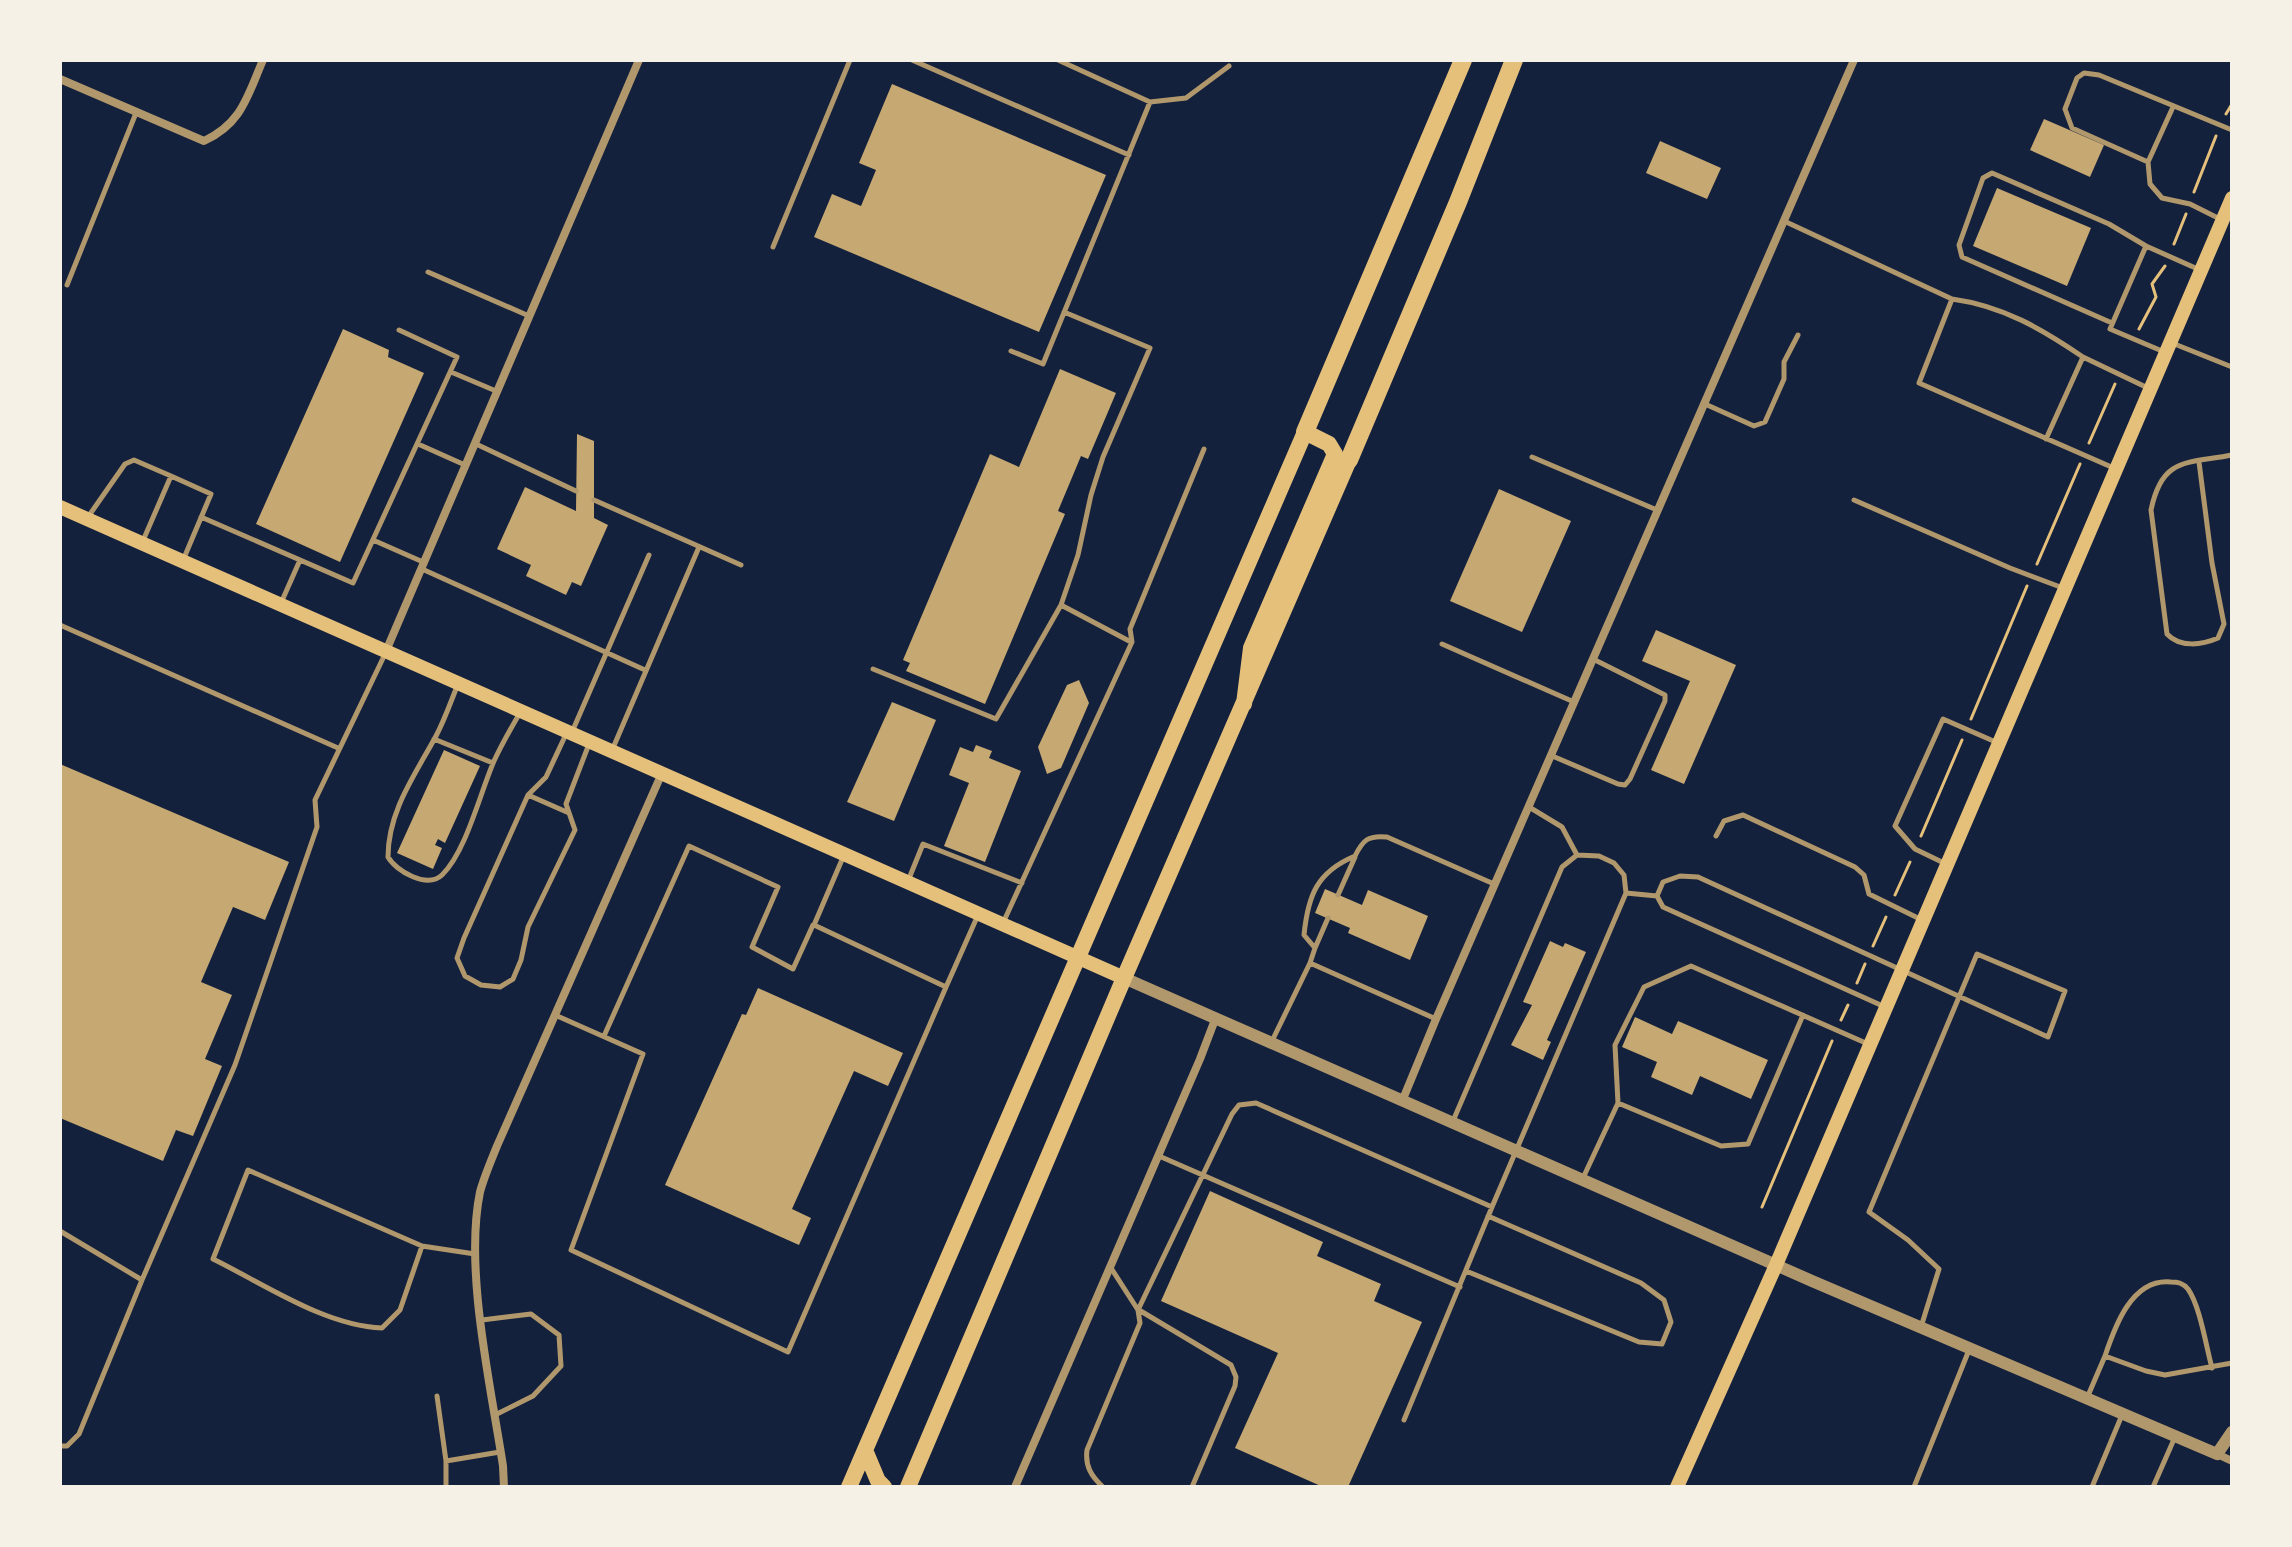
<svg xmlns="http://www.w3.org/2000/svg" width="2292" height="1547" viewBox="0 0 2292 1547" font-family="Rubik,sans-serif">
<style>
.building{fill:#c6a872}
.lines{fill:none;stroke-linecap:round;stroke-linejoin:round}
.path{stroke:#e5c07b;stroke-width:3}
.service{stroke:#b1986c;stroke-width:5}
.minor{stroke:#b1986c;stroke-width:8}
.tertiary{stroke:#b1986c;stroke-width:12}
.secondary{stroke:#e5c07b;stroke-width:14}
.trunk{stroke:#e5c07b;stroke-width:16}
.motorway{stroke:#e5c07b;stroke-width:18}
</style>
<rect width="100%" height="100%" fill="#14213d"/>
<path class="building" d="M892,84L1106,175L1039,332L814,237L832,194L861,206L876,170L859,163Z
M2044,119L2104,145L2090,177L2030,150Z
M1660,141L1721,168L1707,199L1646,173Z
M1997,188L2091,228L2067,286L1973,246Z
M343,329L389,350L388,357L424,373L340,562L256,524Z
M1060,369L1116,393L1088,459L1081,456L1058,511L1065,514L985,704L906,671L910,663L903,660L990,454L1019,467Z
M577,434L594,441V518L608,525L581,586L572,582L566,595L526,576L531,565L497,549L525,487L576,511Z
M1499,489L1571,521L1522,632L1450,601Z
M1656,630L1736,665L1684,784L1651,770L1690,681L1642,661Z
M1079,680L1089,703L1061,768L1047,774L1038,747L1067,685Z
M892,702L936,720L894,821L847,802Z
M976,745L992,751L989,758L1021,771L985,862L944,846L969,783L949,775L960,747L973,752Z
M444,750L480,766L445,843L438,839L435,845L442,848L433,869L397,853Z
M60,764L289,862L265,920L233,907L201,982L232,995L205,1059L222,1066L193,1136L176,1130L163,1161L60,1118Z
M1325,889L1362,905L1368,890L1428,916L1410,960L1348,933L1350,928L1315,913Z
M1550,941L1563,947L1565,943L1586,952L1547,1040L1551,1042L1543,1060L1511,1045L1532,1005L1523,1002Z
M758,988L903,1053L888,1086L854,1071L792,1209L811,1218L799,1245L665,1185L742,1014L746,1015Z
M1635,1017L1672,1034L1678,1021L1768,1060L1751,1099L1700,1076L1692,1095L1651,1077L1657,1062L1622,1047Z
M1210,1191L1323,1242L1317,1256L1381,1284L1374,1301L1422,1322L1348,1487H1323L1235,1448L1278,1353L1161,1301Z"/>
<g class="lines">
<path class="path" d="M2226,114L2232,104
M2194,192L2216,136
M2174,244L2186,214
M2139,329L2156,297L2152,284L2165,266
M2089,443L2115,384
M2037,564L2080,464
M1971,719L2027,586
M1921,836L1962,740
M1895,895L1910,862
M1873,946L1886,917
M1857,983L1865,964
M1841,1020L1848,1005
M1762,1207L1832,1041"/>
<path class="service" d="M912,60L1129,155
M1058,60L1150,102L1186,98L1229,66
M2173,107L2148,162L2150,184L2162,198L2190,204L2220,219
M2148,162L2072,128L2065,109L2077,78L2084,73L2099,75L2232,130
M1784,221L1952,299L1919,383L2116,469
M773,247L850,60
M428,272L529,316
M67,285L136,113
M1952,299C2003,306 2042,329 2083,357
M2112,323L1962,257L1959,245L1983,178L1992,173L2109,224L2146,246
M2172,343L2232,367
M1011,351L1043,364L1150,102
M2162,351L2110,329L2146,246L2200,270
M451,372L496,391
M1705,404L1754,426L1765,422L1784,379V362L1798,335
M2046,439L2083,357L2150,389
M418,444L465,465
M476,444L576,491
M1532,457L1657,510
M2199,462L2212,563L2224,624L2218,638C2202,645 2180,648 2167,634L2151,510C2162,457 2186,464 2232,455
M594,500L741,565
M1854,500L2010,568L2063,588
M88,517L125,464L134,460L171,476
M201,517L353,583L457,357L399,330
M373,540L423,562
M142,543L171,476L211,494L184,558
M422,569L645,670
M281,603L300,560
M1061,605L1131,642
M60,625L338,748
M1442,644L1574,702
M873,669L996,719L1061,605L1078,555L1091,495L1103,457L1150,348L1064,312
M458,684C451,701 445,719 436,736C415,775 388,811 388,857C396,871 427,889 442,875C466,852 480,793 494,761C502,744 511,728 521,711
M567,732L546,777L528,795L464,938L457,958L465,976L481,985L500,987L513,979L521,960L528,927L575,830L566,804L589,744
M572,732L649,555
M434,739L493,763
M613,748L699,547
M1550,755L1618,784L1625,785L1630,779L1665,701V695L1593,659
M528,795L569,813
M1529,807L1562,827L1577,855
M1716,836L1724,821L1743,815L1855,867L1864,875L1869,894L1922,920
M1946,864L1915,849L1895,826L1943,719L1998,743
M908,881L923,844L1022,883
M1626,893L1657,896
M1338,895L1355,857
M1003,923L1132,642L1130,629L1204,449
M1315,948L1328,918
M1310,963L1315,948L1304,935C1308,895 1317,872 1355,856C1363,840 1368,835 1387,837L1494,884
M946,987L978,915
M1885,1007L1663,907L1657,896L1663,882L1680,876L1698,877C1815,930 1931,984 2048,1037L2065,991L1977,954L1869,1212L1908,1240L1939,1269L1921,1327
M555,1015L643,1054L571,1250L788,1352L946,987L814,925L844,855
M604,1036L689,846L778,887L752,947L793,969L813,925
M1272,1041L1310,963L1436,1019
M1618,1103L1721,1146L1748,1144L1803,1015
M1159,1156L1460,1287
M1583,1178L1618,1103L1615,1045L1644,987L1691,966L1868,1044
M60,1231L142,1280L235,1065L317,827L315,800L386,652
M422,1246L400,1310L382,1328C325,1326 264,1284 213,1259L248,1170L422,1246L475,1254
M1466,1271L1639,1342L1662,1344L1671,1322L1664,1300L1641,1283L1488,1216
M1138,1310L1232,1114L1239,1105L1256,1103L1492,1207L1626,893L1624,875L1614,863L1599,856L1577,855L1562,867L1453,1121
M1139,1310L1231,1365L1236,1377L1235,1386L1192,1487
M482,1320L531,1314L559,1335L561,1366L533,1396L495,1415
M2105,1356C2115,1326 2132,1278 2171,1282C2178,1282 2183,1283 2188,1289C2200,1306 2206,1346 2212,1368
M437,1396L446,1461L500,1452
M2087,1398L2105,1356L2146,1371L2165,1375L2232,1363
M1404,1420L1492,1207
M60,1446H67L79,1434L142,1280
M446,1461V1487
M1103,1487C1091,1476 1085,1466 1087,1450L1140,1323L1138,1310L1111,1268
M1914,1487L1969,1350
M2092,1487L2122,1415
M2153,1487L2175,1437"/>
<path class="minor" d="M60,79L204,141C242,123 247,97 263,60
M386,651L639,60
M1403,1099L1436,1019L1854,60
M2217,1454L2232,1461
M504,1487L503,1466C491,1387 464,1270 480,1192C484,1177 491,1161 497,1146L662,773
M1015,1487L1200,1059L1216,1017"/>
<path class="tertiary" d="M1124,978L1812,1281L2217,1454L2232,1432"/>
<path class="secondary" d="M60,507L1124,978
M1677,1487L1776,1265L2232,198"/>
<path class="trunk" d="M865,1450L878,1481L884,1487
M849,1487L1305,432L1329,444L1335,454L1251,648L1244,704
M908,1487L1124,978L1349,460"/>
<path class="motorway" d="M1305,432L1463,60
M1349,460L1458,202L1514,60"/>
</g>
<rect width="2292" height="1547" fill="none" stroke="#f6f1e7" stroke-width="124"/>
</svg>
